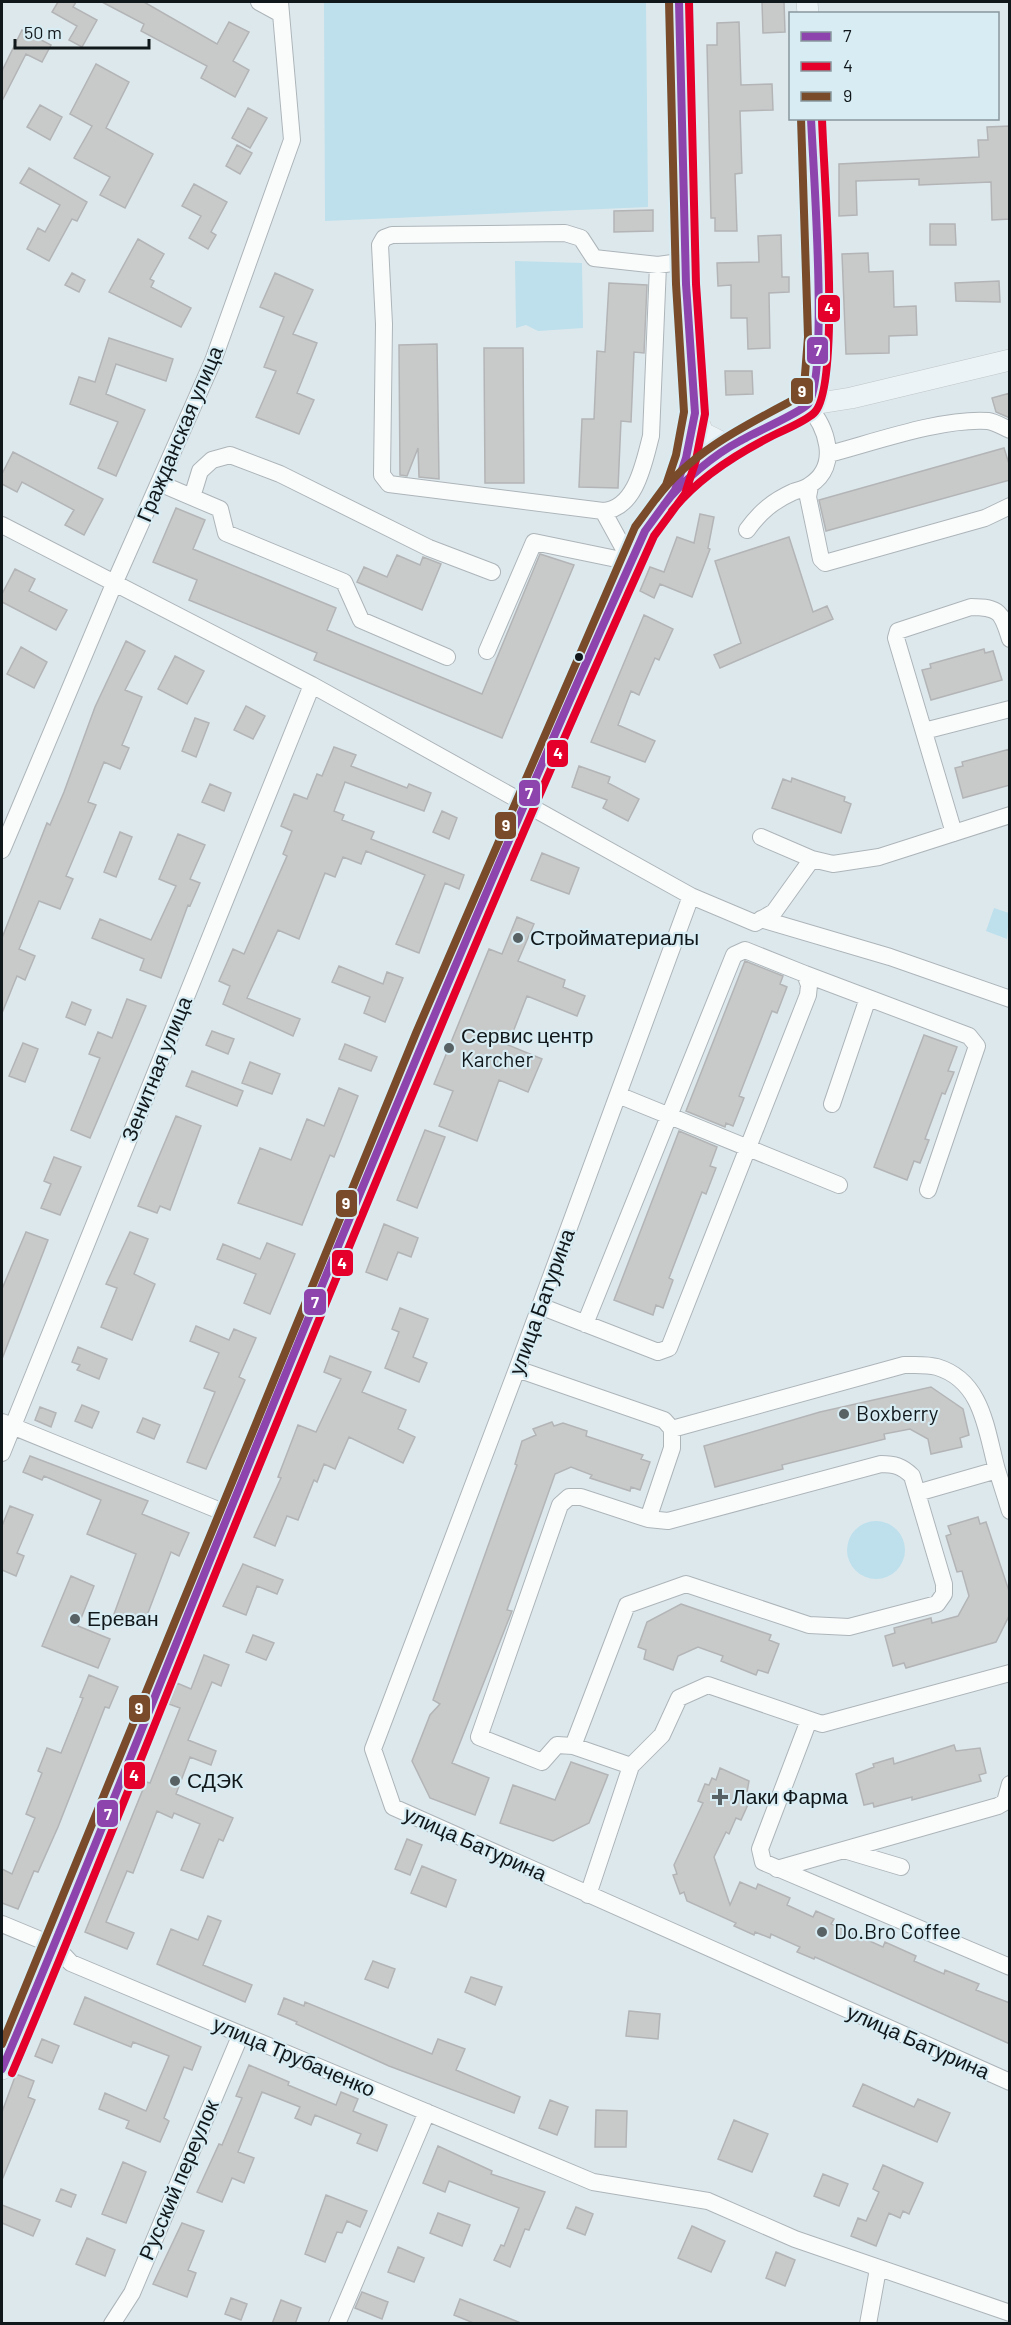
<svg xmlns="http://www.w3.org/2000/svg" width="1011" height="2325" viewBox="0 0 1011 2325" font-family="Barlow,sans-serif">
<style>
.green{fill:#bde0ec}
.building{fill:#c8caca;stroke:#b3b4b5;stroke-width:1.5}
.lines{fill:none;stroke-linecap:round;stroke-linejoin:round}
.minor-casing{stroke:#adb5b9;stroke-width:18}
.major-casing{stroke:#bfc4c7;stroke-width:22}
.minor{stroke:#fafcfc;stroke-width:16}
.major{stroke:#ebf3f6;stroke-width:21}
.bus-1-casing{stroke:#d7ecf3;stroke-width:12}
.bus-2-casing{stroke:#d7ecf3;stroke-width:12}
.bus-3-casing{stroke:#d7ecf3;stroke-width:12}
.bus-1{stroke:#8e44ad;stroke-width:8}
.bus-2{stroke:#e4002b;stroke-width:8}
.bus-3{stroke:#7a4b2a;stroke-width:8}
.bus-dot{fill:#11181b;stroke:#d7ecf3;stroke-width:2}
.poi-dot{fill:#586164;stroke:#d7ecf3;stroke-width:2}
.labels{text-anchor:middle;stroke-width:4.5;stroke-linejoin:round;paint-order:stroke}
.street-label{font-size:21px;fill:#11181b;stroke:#d7ecf3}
.poi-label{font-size:21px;fill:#11181b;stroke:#d7ecf3;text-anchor:start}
.line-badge{stroke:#d7ecf3;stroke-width:2}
.badge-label{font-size:16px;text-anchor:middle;font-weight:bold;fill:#fff}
</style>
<rect width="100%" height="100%" fill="#dde8ed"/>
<path class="green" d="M324,2H646L648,207L325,221Z
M515,261L582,263L583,328L538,331L526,325L516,328Z
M994,908L1009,913L1007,939L986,931Z
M847 1550a29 29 0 1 1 58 0a29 29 0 1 1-58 0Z"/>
<path class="building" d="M58,2H76L73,7L97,20L82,47L69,40L77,26L52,12Z
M102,2H144L217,44L229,22L249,32L233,61L249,70L235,97L201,78L207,66L141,31L144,24Z
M762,2H784L785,32L763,33Z
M739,22L741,85L772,84L773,110L740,111L742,173L735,174L737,231H715V218H711L707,45H717V23Z
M22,30L51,45L42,62L26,54L2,101V71Z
M96,64L129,82L106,128L153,154L125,208L100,195L110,177L74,158L92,126L70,114Z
M40,105L62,117L50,140L27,127Z
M248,108L267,118L250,148L232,138Z
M1010,126V219L992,220L991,182L919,185V179L856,181L857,215L839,216V164L979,157L978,140H988L987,127Z
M237,145L252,153L240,174L226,166Z
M29,168L87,202L77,221L72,219L49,261L27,249L38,228L45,232L60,205L20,183Z
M194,184L227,202L211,232L216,235L208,249L189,238L201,216L182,206Z
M653,210V231L614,232V211Z
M930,224H955L956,245H930Z
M781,235L782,277H789V292L769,293L770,348L748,349L747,318H731V285L718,286L717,263L759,262L758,236Z
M138,239L164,254L150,279L154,281L151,287L191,308L181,327L109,292Z
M868,253L869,272L893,271L894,307L916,306L917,335L889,336V353L846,354L842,254Z
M72,273L85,280L79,292L65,285Z
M275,273L313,290L293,334L317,343L297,393L314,400L299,434L256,417L276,371L264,367L284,317L260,307Z
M999,281L1000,302L956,301L955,283Z
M609,283L647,285L644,353L634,352L631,422L621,421L618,488L579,487L582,419H594L597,351L605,352Z
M109,338L173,359L166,381L116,364L106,394L145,410L116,476L98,468L118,422L70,404L79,377L95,382Z
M437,344L439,479L419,477L418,448L407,476L400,475L399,345Z
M484,348H523L524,483H485Z
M725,371H752L753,394L726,395Z
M1010,393V418L996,412L992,398Z
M1004,448L1010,467V480L826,531L819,500Z
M13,452L103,499L84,535L65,525L74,510L22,482L17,492L2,484V474Z
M176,508L205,520L193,549L336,608L327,630L482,694L540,554L574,565L502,738L314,660L317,653L189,600L197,580L153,562Z
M700,514L714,517L708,548L710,549L692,597L660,584L654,598L640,591L650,567L664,572L677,537L694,543Z
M789,537L813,612L827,606L833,619L720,668L714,655L741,643L715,561Z
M397,555L420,565L423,557L441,564L422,610L357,582L364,567L387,577Z
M15,569L35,579L29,591L67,610L56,630L2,602V594Z
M644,615L673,629L659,660L655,658L639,695L631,691L618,725L655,741L645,762L591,742Z
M126,641L145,651L125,690L142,697L122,745L129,748L120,769L104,762L88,802L96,805L66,876L73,879L60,909L39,901L19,949L35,956L25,980L17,976L2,1013V938L47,823L50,825L64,792L95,707Z
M21,647L47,662L34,688L7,674Z
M984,649L985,653L993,651L1002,680L931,700L922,670L931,668L930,664Z
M175,656L204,671L187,704L158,689Z
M246,706L265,716L253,739L234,730Z
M195,718L209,723L196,757L182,751Z
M334,747L356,755L351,766L407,788L409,784L431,793L424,811L345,782L334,811L344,815L342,820L374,832L371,839L464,875L459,889L445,883L419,953L396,944L425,875L366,851L361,864L343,857L335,877L325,873L299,939L278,930L247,998L300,1019L293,1036L223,1004L230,986L219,981L233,949L244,954L287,856L283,854L292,831L281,826L294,794L307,799L317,774L322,776Z
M1010,749V785L963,798L955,768L963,766L962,762Z
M579,766L610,777L608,783L639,799L628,821L603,808L607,800L572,787Z
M792,778L845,797L844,801L851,804L841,833L772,808L783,779L791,782Z
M210,784L231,793L224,811L202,802Z
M442,811L457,818L449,839L433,832Z
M120,832L132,837L116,877L104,872Z
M178,834L205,845L190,879L200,883L190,906L188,905L161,978L140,970L144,959L92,938L100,919L151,940L176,886L159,879Z
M542,853L579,868L569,894L531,880Z
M517,917L534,924L518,961L565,980L563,987L585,996L577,1016L527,996L508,1045L542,1059L528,1092L499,1080L477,1141L439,1126L453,1091L434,1084L489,949L502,954Z
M745,961L783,976L780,984L787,987L777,1013L772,1011L739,1096L744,1098L733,1126L726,1123L725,1127L686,1111Z
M339,966L383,984L387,972L403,978L385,1022L364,1013L370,997L332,982Z
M127,999L146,1006L90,1138L71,1130L100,1058L89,1054L98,1032L112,1038Z
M72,1002L91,1010L85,1025L66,1017Z
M212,1031L234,1039L228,1054L206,1045Z
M924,1035L957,1047L948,1071L954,1072L945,1094L942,1093L925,1139L929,1140L920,1163L914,1161L907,1180L874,1167Z
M23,1043L38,1049L25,1082L9,1076Z
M345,1044L377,1057L371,1071L339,1059Z
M250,1062L280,1074L272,1094L242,1083Z
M192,1071L243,1091L237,1106L186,1086Z
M339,1088L358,1096L334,1157L330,1155L302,1225L238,1203L260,1148L291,1160L307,1119L324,1126Z
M176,1116L201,1126L170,1210L160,1206L157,1213L138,1206Z
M425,1130L445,1137L417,1208L397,1200Z
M679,1131L717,1147L710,1166L716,1168L706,1194L702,1192L669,1278L673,1280L663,1308L656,1305L653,1315L614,1300Z
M54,1157L81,1167L60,1215L41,1208L51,1184L44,1181Z
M384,1224L418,1238L411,1257L398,1252L387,1280L366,1272Z
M26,1232L48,1240L2,1359V1289Z
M130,1232L148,1239L134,1274L155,1284L132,1340L101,1327L117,1288L106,1284Z
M267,1243L295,1254L270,1314L244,1303L256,1274L217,1259L223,1244L260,1259Z
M400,1308L428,1319L413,1357L427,1363L419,1382L385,1368L399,1332L392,1329Z
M196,1326L229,1340L234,1329L256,1338L239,1377L245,1380L206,1469L187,1462L215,1392L204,1388L219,1353L190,1341Z
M78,1347L107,1359L99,1379L77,1370L80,1365L72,1362Z
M330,1356L371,1372L362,1392L406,1410L398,1429L415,1437L403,1463L349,1437L335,1469L324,1464L317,1482L314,1480L298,1520L287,1516L275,1546L254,1537L281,1478L278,1477L298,1425L316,1432L341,1379L324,1372Z
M931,1387L963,1409L969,1435L960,1438L962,1447L931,1454L928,1439L910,1429L884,1434L885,1439L782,1465L783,1469L715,1487L704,1446L820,1412Z
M82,1405L99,1412L92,1428L75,1421Z
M40,1407L56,1413L51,1427L35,1420Z
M143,1418L160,1425L154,1439L137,1432Z
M552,1422L554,1426L563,1423L587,1431L586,1436L643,1455L641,1459L650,1462L640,1490L631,1487L630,1491L590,1478L592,1475L571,1467L555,1474L507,1610L512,1611L452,1763L489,1778L475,1815L430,1798L412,1761L430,1715L440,1704L433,1700L517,1465L515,1464L522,1441L536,1435L533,1429Z
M30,1456L148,1501L142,1514L189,1533L179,1556L171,1552L143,1626L114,1614L136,1554L87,1534L101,1500L44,1476L42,1480L23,1472Z
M10,1506L33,1515L17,1553L24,1556L16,1576L2,1570V1526Z
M978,1517L980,1524L986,1522L1010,1594V1614L996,1642L906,1668L904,1663L893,1666L885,1636L895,1633L894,1628L931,1618L932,1623L958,1616L969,1596L962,1571L957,1572L946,1536L951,1534L948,1526Z
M243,1564L283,1580L277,1594L257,1586L246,1615L223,1606Z
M71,1576L94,1586L78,1626L110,1639L98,1668L42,1646Z
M681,1604L771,1635L769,1640L779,1644L768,1673L758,1670L756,1675L721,1661L723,1656L698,1647L678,1656L673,1670L644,1659L646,1650L638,1647L647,1622Z
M253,1635L274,1643L266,1660L246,1652Z
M204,1655L229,1665L221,1686L212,1682L188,1740L216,1751L211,1765L190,1757L176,1794L233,1818L223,1841L219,1839L203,1878L181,1870L200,1824L174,1813L172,1818L157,1811L133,1873L127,1871L106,1922L134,1933L127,1949L85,1932L146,1782L150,1783L180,1708L169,1704L177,1683L191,1689Z
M89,1675L118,1687L109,1708L105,1707L58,1827L38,1872L34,1871L18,1909L2,1903V1869L12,1874L35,1818L26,1814L42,1773L38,1771L47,1748L61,1753L83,1698L80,1697Z
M954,1745L956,1751L980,1748L986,1773L979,1775L981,1781L912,1800V1797L874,1807L873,1803L864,1805L856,1774L874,1767L873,1764L893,1758L894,1764Z
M571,1762L608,1775L589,1823L553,1841L500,1823L513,1785L555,1800Z
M720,1768L749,1781L746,1798L750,1800L741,1820L736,1818L729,1834L726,1832L714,1857L730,1905L740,1882L756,1889L758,1884L790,1898L787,1905L813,1917L816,1911L834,1919L831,1924L883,1947L885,1942L916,1956L914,1961L944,1974L945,1970L979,1984L976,1990L1010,2003V2044L815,1957L814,1959L797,1952L800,1947L771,1934L770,1938L755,1932L754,1935L734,1926L736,1923L687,1901L684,1892L680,1894L673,1875L677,1874L674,1865L703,1803L698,1801L705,1784L709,1785L712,1778L716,1780Z
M407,1839L422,1845L410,1875L395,1869Z
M422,1866L456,1880L446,1907L411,1893Z
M208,1916L221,1921L203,1965L252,1985L245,2002L157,1964L171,1929L198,1940Z
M373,1961L395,1969L388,1988L365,1979Z
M471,1977L502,1987L495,2005L465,1992Z
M85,1997L201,2047L192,2070L184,2067L164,2118L169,2121L160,2142L126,2128L129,2121L99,2109L105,2093L146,2111L169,2056L133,2042L131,2047L74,2024Z
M284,1998L304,2006L305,2002L432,2054L438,2039L465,2049L456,2070L520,2097L514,2113L389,2066L296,2024L297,2022L278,2014Z
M629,2011L660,2014L658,2039L626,2036Z
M42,2039L59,2046L52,2063L35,2056Z
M249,2065L289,2082L288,2085L336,2105L341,2092L358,2099L353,2111L387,2125L377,2151L357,2143L361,2134L315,2115L311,2125L295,2118L300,2107L262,2092L238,2152L254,2158L244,2183L232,2178L222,2202L197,2192L219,2144L222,2145L242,2098L236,2096Z
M16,2074L34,2081L28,2097L35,2100L2,2180V2112Z
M863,2084L914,2107L918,2099L950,2113L937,2142L853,2106Z
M550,2100L568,2107L557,2135L539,2128Z
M596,2110L627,2111L626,2147H595Z
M734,2120L768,2134L752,2172L718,2159Z
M438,2146L492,2171L491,2174L545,2192L529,2230L525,2229L510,2267L494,2260L501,2245L504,2246L519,2208L449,2181L445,2192L423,2183Z
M123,2162L146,2172L126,2223L102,2214Z
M883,2165L923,2183L909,2214L903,2211L900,2218L889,2213L876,2246L851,2236L858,2218L866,2221L879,2192L873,2189Z
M823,2174L848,2184L839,2206L814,2196Z
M61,2189L76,2195L71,2207L56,2201Z
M326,2195L367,2211L360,2227L347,2221L342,2233L337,2232L325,2262L305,2254Z
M2,2205L40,2220L33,2236L2,2223Z
M576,2207L593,2214L585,2235L567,2228Z
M438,2213L470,2225L462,2246L430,2233Z
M182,2223L204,2231L188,2270L196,2273L187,2297L153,2284Z
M692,2226L725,2241L711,2272L678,2258Z
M87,2238L115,2250L105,2276L76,2264Z
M398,2247L424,2258L414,2282L388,2272Z
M776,2252L795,2260L785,2286L766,2278Z
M362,2292L388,2302L382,2319L355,2308Z
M231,2298L247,2304L241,2320L225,2314Z
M460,2299L521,2323V2324H476L454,2315Z
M281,2300L301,2308L295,2324H272Z"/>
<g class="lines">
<defs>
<path id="minor" d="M259,2L281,14
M829,454C875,442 941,418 988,421C995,422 1003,427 1010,430
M159,483L220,509L226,533L344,582L361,620L447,657
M810,486L808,497L821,559L825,563L985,518L1010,506
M192,497L200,471L212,460L230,455L280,474L429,548L492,572
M603,511C636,509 644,462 651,436L658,265
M2,525L312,685L691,896L755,923L774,912L812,859L833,864L879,857L1010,815
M747,530C760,512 773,501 793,492C798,490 805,489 810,485C841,465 826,426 807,405
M631,562L603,511L389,484L382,475L384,324L380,245L384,238L392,235L565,233L581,238L594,258L658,265L686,261
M487,651L534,542L631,562
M924,731L1010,709
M954,833L896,638L898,631L971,607C1000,607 1002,613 1010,639
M761,837L812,859
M2,850L114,584L213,361L292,140L280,2
M691,896L517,1369L373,1749L393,1807L1010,2082
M761,919L890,957L1010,999
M805,974L969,1036L977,1046L928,1190
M618,1095L839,1185
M832,1104L868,998
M540,1306L658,1352L669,1348L808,995L809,985L805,974L745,950L734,955L585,1324
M517,1369L664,1420L672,1429V1448L648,1519L581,1497H569L560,1505L479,1737L542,1762L557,1745L573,1746
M2,1422L228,1514
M672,1429L904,1365C914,1365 927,1364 937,1367C983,1381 986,1430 997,1470
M2,1453L312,685
M917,1493L997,1470L1010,1511
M809,1720L760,1849L763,1862L1010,1967
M631,1766L662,1735L679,1698L708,1685L822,1724L1010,1673
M844,1850L901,1867
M777,1869L998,1806L1005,1802L1010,1784
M588,1895L631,1766L573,1746L627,1605L686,1584L809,1625L849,1627L937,1604L944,1594V1584L912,1476C902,1466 894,1464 881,1464L668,1521L648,1519
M2,1924L55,1946L71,1963L593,2182L708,2201L795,2239L1010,2313
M112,2324L132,2293L241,2034
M337,2324L427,2112
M868,2324L878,2269"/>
<path id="major" d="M807,2L808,14
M807,405L818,374L819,337L811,118
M695,413L703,433L721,442H737
M675,490L686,458L695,413L686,284L679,2
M2,2069L55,1946L228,1514L525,802L645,531L675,490L737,442L807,405L851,398L1010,360"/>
</defs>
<use href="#minor" class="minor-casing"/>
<use href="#major" class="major-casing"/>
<use href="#minor" class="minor"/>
<use href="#major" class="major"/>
<defs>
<path id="bus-1" d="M664,505C681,482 715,454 740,441C753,433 800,413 808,404C829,376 813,165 811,118
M2,2069C80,1887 152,1702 227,1518C361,1187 498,857 645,531L675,490L686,458L695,413L686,284L679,2"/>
<path id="bus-2" d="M672,511C696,480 735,455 770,437C783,430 803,423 814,413C842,387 823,165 822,118
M12,2073C91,1889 163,1701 239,1515C373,1187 508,859 654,536L685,494L696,460L705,414L696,284L689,2"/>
<path id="bus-3" d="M656,499C690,452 748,424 799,397L804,387L808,337L801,118
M2,2044L416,1033L635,527L666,485L676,455L684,412L676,284L669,2"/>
</defs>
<use href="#bus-1" class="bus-1-casing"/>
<use href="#bus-2" class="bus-2-casing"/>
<use href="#bus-3" class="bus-3-casing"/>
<use href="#bus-1" class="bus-1"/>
<use href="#bus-2" class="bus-2"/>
<use href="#bus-3" class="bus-3"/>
</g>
<circle class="bus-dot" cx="579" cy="657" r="5"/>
<g class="poi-dot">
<circle cx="518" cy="938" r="6"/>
<circle cx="449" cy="1048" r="6"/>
<circle cx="844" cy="1414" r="6"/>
<circle cx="75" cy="1619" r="6"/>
<circle cx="175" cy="1781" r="6"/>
<path d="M717 1788h6v6h6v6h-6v6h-6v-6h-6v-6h6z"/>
<circle cx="822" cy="1932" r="6"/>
</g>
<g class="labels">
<g class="street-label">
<text transform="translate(180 434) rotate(-67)" y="7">Гражданская улица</text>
<text transform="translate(157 1069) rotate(-68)" y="7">Зенитная улица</text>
<text transform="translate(542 1302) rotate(-70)" y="7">улица Батурина</text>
<text transform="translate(475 1844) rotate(24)" y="7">улица Батурина</text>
<text transform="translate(918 2042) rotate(24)" y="7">улица Батурина</text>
<text transform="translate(294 2057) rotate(23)" y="7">улица Трубаченко</text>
<text transform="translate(179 2180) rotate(-67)" y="7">Русский переулок</text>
</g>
<g class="poi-label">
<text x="530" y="945">Стройматериалы</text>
<text x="461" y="1043">Сервис центр<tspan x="461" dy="24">Karcher</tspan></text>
<text x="856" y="1421">Boxberry</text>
<text x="87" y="1626">Ереван</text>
<text x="187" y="1788">СДЭК</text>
<text x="732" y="1804">Лаки Фарма</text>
<text x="834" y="1939">Do.Bro Coffee</text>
</g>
</g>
<g class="line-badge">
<rect x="817" y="294" width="24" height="29" rx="6" fill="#e4002b"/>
<rect x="806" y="336" width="23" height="29" rx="6" fill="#8e44ad"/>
<rect x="790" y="377" width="24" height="28" rx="6" fill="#7a4b2a"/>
<rect x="546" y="739" width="23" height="29" rx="6" fill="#e4002b"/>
<rect x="518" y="779" width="23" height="28" rx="6" fill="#8e44ad"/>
<rect x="494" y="811" width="23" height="29" rx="6" fill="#7a4b2a"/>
<rect x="335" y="1189" width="23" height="29" rx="6" fill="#7a4b2a"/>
<rect x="331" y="1249" width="23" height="28" rx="6" fill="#e4002b"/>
<rect x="303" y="1288" width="24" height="28" rx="6" fill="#8e44ad"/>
<rect x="128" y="1694" width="23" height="29" rx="6" fill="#7a4b2a"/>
<rect x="123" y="1761" width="23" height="29" rx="6" fill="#e4002b"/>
<rect x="96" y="1799" width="23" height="29" rx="6" fill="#8e44ad"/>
</g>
<g class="badge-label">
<text x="829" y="314">4</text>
<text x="818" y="356">7</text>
<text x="802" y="397">9</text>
<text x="558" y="759">4</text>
<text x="529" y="799">7</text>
<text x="506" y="831">9</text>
<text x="346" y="1209">9</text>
<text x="342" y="1269">4</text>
<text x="315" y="1308">7</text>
<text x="139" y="1714">9</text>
<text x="134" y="1781">4</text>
<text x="108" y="1820">7</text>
</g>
<rect width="1011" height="2325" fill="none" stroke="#11181b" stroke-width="6"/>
<rect x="789" y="12" width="210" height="108" fill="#d7ecf3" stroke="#88979d" stroke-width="1.5"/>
<rect x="801" y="32" width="30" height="9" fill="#8e44ad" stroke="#88979d" stroke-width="1.5"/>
<text x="843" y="42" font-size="18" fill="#11181b">7</text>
<rect x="801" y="62" width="30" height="9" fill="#e4002b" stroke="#88979d" stroke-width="1.5"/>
<text x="843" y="72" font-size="18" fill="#11181b">4</text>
<rect x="801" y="92" width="30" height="9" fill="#7a4b2a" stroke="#88979d" stroke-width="1.5"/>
<text x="843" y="102" font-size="18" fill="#11181b">9</text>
<path d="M15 39v9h134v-9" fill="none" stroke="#11181b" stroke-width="3"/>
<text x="24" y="39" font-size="18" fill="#11181b" stroke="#d7ecf3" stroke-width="4.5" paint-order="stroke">50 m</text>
</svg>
